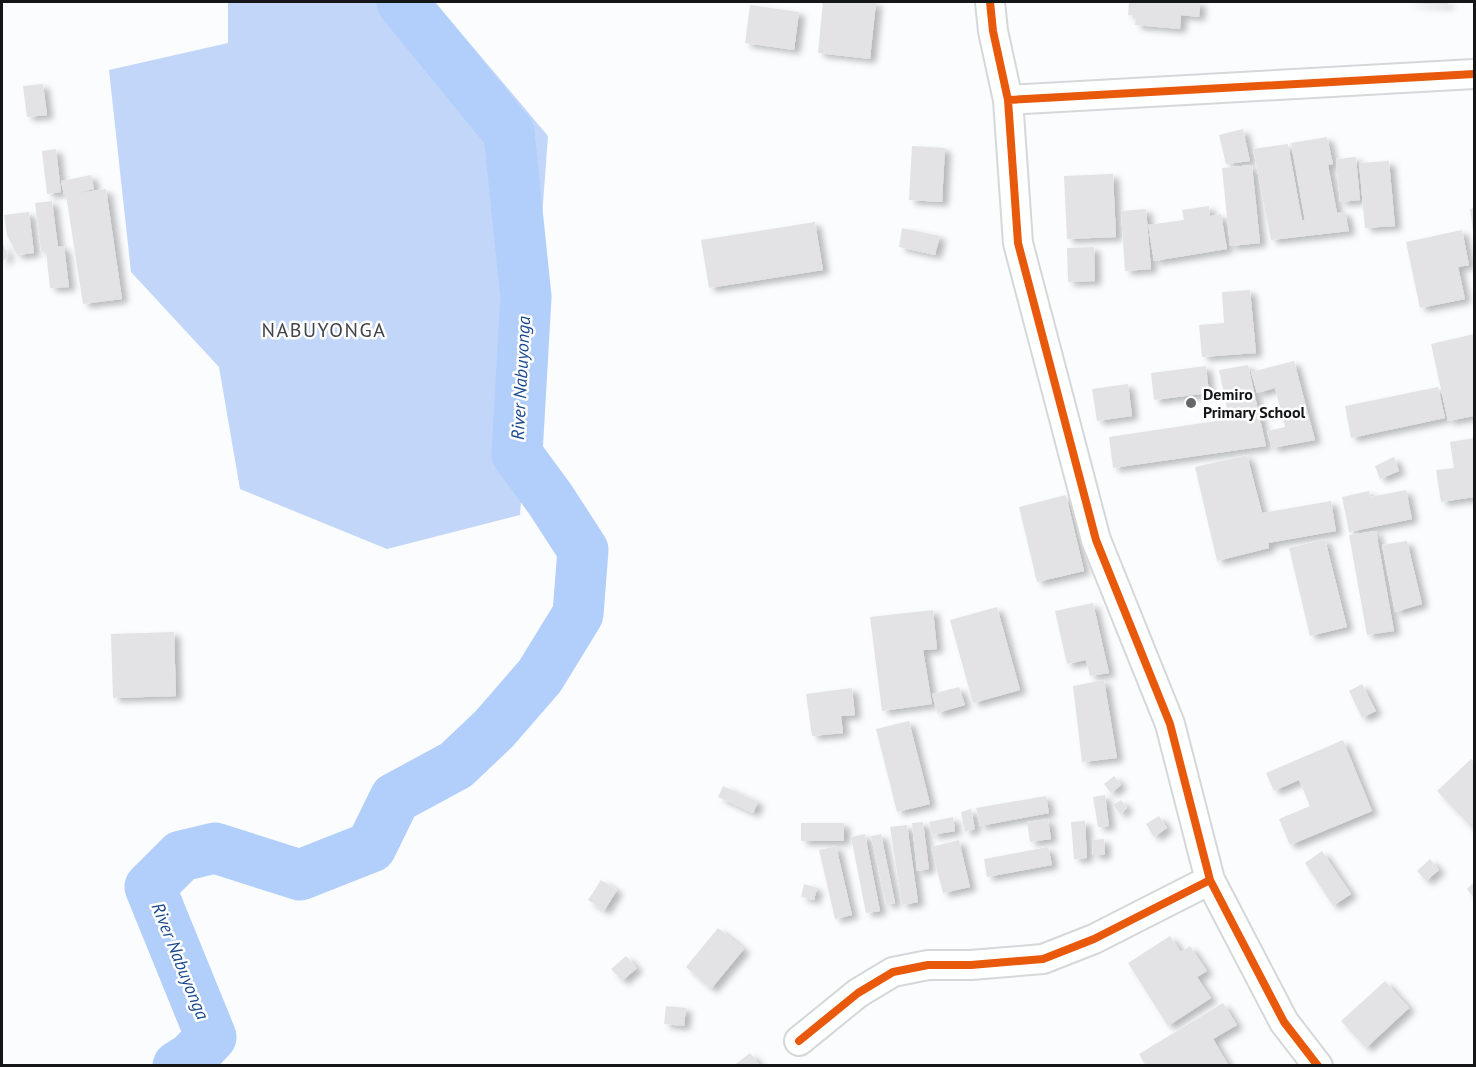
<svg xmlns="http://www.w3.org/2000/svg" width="1476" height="1067" viewBox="0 0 1476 1067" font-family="'PT Sans',sans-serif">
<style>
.forest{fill:#c1d6f8}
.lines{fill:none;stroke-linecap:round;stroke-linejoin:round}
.river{stroke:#b2cefa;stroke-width:51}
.building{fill:#e3e3e5;filter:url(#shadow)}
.minor-casing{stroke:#d5d7d9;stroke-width:32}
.minor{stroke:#feffff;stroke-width:28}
.cycleway-casing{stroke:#fff;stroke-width:11}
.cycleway{stroke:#e8590c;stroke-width:8}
.poi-dot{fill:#656668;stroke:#fff;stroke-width:2}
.labels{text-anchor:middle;stroke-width:5;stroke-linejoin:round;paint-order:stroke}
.poi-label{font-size:16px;font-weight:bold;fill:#151618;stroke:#fff;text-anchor:start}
.water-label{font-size:18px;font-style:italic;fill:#18488e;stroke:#fff}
.quarter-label{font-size:20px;letter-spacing:1.5px;fill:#414448;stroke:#fff}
</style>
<defs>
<filter id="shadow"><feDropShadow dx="6" dy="4" stdDeviation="3" flood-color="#0004"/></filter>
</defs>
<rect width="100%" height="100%" fill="#fafcfe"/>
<path class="forest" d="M228,2H435L548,136L520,515L387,549L240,489L219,367L131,272L109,70L228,43Z"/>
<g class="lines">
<path class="river" d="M178,1066L191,1058L211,1037L150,887L181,856L215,848L300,875L371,847L395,798L456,765L494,729L540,676L578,614L583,550L550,499L517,454L526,297L509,133L402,2"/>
</g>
<path class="building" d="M823,2H876L870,59L818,53Z
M1129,2H1200L1199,17L1181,15L1180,29L1135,25L1136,16L1128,15Z
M1409,2H1448V5L1409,3Z
M750,5L799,12L794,50L745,43Z
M43,84L47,115L27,117L23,86Z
M1243,129L1250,161L1226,164L1219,135Z
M1327,137L1333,164L1328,165L1337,213L1345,212L1349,231L1271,240L1253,149L1288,144L1302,220H1305L1291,143Z
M912,146L945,148L942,202L909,200Z
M56,149L61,192L47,194L42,151Z
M1356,157L1360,200L1340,202L1336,159Z
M1389,161L1395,226L1365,228L1359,163Z
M1252,165L1260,243L1230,246L1222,168Z
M1113,174L1116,237L1067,239L1064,176Z
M91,175L94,189L77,193L106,189L122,299L83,304L66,195H64L61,181Z
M52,201L58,247L64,246L69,287L50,288L46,251H41L35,203Z
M1209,206L1210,216L1221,214L1227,249L1154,261L1148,225L1184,220L1182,210Z
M1474,208V231H1473L1470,209Z
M1146,209L1151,269L1125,271L1121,211Z
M29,212L34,253L17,255L7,235L4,215Z
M815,222L823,270L709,288L701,240Z
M902,228L940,236L935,255L899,247Z
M1462,230L1469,265L1458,267L1465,299L1420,308L1406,242Z
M2,241L8,256L2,262Z
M1094,247L1095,281L1068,282L1067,248Z
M1250,290L1256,353L1202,357L1199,325L1224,323L1222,292Z
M1474,334V416L1448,421L1431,344Z
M1294,361L1315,440L1272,448L1267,431L1285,427L1275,388L1257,393L1251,372Z
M1248,365L1266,446L1113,468L1109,437L1229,419L1219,370Z
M1206,366L1209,393L1154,400L1151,373Z
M1128,384L1132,416L1097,421L1092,389Z
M1438,387L1445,418L1351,438L1345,406Z
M1474,438V497L1441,502L1436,470L1454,468L1450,442Z
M1247,455L1262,513L1331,501L1336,531L1268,543L1269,548L1217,561L1195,467Z
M1394,457L1399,471L1380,479L1375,466Z
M1406,490L1412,519L1349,532L1342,497L1369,491L1370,497Z
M1066,495L1084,571L1037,582L1019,507Z
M1376,531L1394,631L1367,635L1349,535Z
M1325,539L1347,627L1310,636L1289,548Z
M1407,541L1422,604L1395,612L1382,545Z
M1093,603L1109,673L1090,676L1086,660L1067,664L1055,611Z
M997,607L1020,690L973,703L950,620Z
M933,610L937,649L923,650L932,704L882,711L870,617Z
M174,632L176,696L113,698L111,634Z
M1104,680L1117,758L1082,762L1073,686Z
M1362,684L1376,711L1362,718L1349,691Z
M959,687L965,705L937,713L932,694Z
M852,688L855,715L841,716L843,733L812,736L806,694Z
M909,721L930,804L897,812L876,729Z
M1343,740L1372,811L1290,845L1279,819L1310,806L1299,780L1274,791L1266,773Z
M1471,759L1474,762V830L1437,791Z
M1114,776L1121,785L1111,793L1104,784Z
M723,786L758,802L753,813L718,797Z
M1105,795L1109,826L1098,827L1093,797Z
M1046,796L1049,813L980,826L976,808Z
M1121,800L1127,808L1120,814L1113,805Z
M971,809L975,829L965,832L961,812Z
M1159,816L1167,828L1154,837L1146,824Z
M953,817L955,831L932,835L929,822Z
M1048,819L1051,839L1030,842L1027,822Z
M1085,821L1087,858L1074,859L1071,822Z
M923,822L929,869L917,871L912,823Z
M801,823H844V841H801Z
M907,825L918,902L902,905L890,827Z
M865,834L880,911L866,913L851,837Z
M881,834L895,903L886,904L871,836Z
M1104,839L1105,855H1093L1092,840Z
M959,840L970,887L943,893L931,847Z
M836,846L852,915L835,919L819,850Z
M1048,847L1052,865L987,877L984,859Z
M1322,851L1351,894L1333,906L1305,863Z
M1430,859L1439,870L1426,881L1417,871Z
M601,880L617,890L604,911L588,900Z
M1474,882V898L1467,889Z
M804,884L817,888L814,900L801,897Z
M718,928L744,949L711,989L686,967Z
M1170,936L1181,952L1190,946L1207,971L1197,977L1211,998L1168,1026L1128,963Z
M626,956L637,968L622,981L611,969Z
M1385,981L1409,1008L1366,1048L1341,1021Z
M1223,1003L1237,1025L1213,1039L1229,1066H1146L1139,1054Z
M666,1006L686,1008L684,1026L664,1024Z
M750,1053L760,1066H733Z"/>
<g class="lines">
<defs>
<path id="minor" d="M990,2L993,31L1008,100L1018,243L1096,540L1170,724L1210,880L1284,1022L1318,1066
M1008,100L1474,74
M799,1041L858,993L893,972L928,965H971L1043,959L1094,939L1210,880"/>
</defs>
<use href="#minor" class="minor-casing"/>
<use href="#minor" class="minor"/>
<defs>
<path id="cycleway" d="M990,2L993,31L1008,100L1018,243L1096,540L1170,724L1210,880L1284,1022L1318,1066
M1008,100L1474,74
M799,1041L858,993L893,972L928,965H971L1043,959L1094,939L1210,880"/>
</defs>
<use href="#cycleway" class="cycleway-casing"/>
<use href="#cycleway" class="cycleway"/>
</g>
<circle class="poi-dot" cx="1191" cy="403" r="6"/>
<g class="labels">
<g class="poi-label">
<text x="1203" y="400">Demiro<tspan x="1203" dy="18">Primary School</tspan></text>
</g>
<g class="water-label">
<text transform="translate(521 378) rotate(-87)" y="6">River Nabuyonga</text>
<text transform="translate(180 961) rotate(68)" y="6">River Nabuyonga</text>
</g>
<g class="quarter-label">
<text x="324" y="337">NABUYONGA</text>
</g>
</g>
<rect width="1476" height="1067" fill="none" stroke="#151618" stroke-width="6"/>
</svg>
